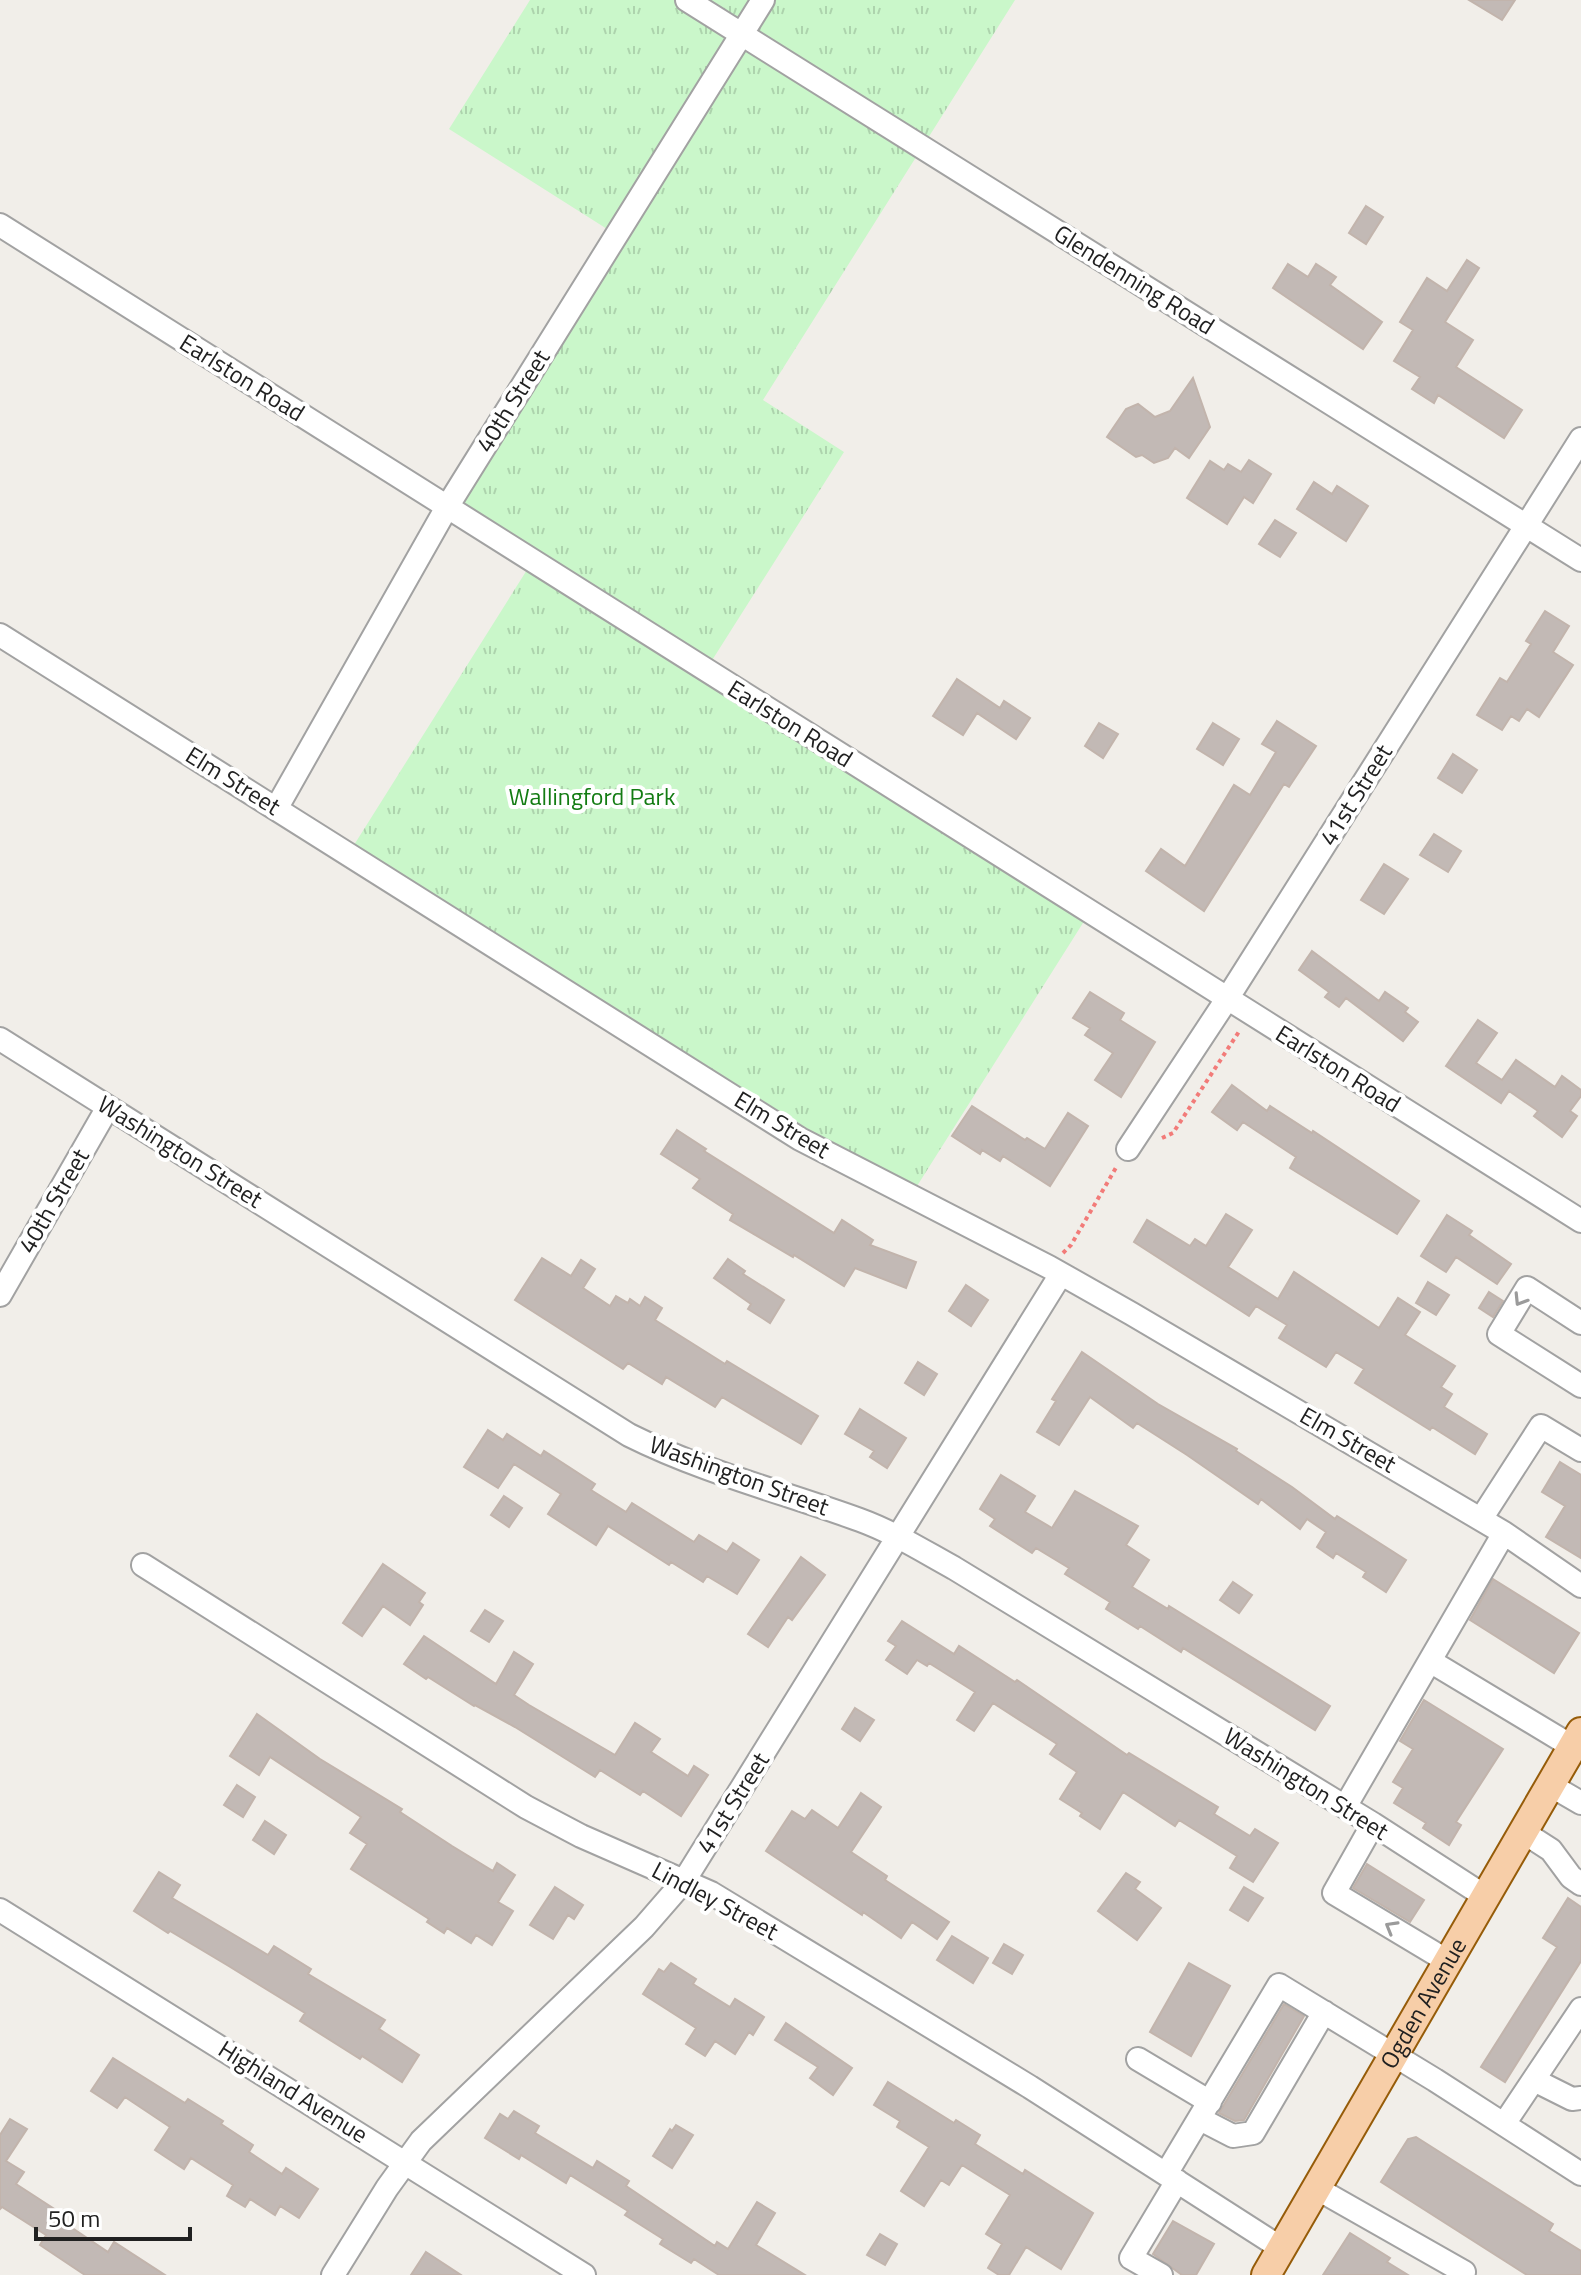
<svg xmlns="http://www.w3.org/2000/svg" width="1581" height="2275" viewBox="0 0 1581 2275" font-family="'Titillium Web',sans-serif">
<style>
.park{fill:url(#park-tufts)}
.building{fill:#c2b9b5;stroke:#c2b4ac;stroke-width:2}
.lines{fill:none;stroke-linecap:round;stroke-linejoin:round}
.minor-casing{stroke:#a2a2a2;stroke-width:26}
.major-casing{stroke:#965c09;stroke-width:32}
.path{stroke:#f27b79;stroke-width:4;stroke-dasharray:4 4;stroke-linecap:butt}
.minor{stroke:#fff;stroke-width:22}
.major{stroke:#f7cea8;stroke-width:28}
.oneway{stroke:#9b9b9b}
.labels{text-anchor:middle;stroke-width:8;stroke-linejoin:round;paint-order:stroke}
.street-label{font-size:24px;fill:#212121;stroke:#fff}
.park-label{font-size:24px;fill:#137c13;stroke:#fff}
</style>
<defs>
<pattern id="park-tufts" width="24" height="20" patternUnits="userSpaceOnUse" patternTransform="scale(2)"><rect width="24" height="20" fill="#caf7ca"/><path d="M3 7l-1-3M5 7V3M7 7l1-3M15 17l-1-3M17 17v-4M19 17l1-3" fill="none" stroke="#add3ad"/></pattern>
</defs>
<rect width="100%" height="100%" fill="#f1eee9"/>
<path class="park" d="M530,0H1015L763,400L844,452L704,673L1088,915L912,1194L354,845L537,554L460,504L626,241L449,129Z"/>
<path class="building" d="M1469,0H1515L1502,20Z
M1366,206L1383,217L1366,244L1349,233Z
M1467,260L1479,268L1445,322L1473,340L1456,367L1522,410L1504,438L1438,395L1434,403L1412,389L1420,377L1394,361L1413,330L1400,322L1427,278L1447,291Z
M1288,264L1308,277L1316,264L1336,277L1330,285L1382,322L1363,349L1273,288Z
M1193,378L1210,427L1189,458L1175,448L1168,458L1154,463L1142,455L1136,457L1107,437L1126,409L1138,404L1155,417L1170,411Z
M1249,460L1271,474L1253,503L1244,497L1227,524L1187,498L1210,461L1224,470L1228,464L1241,472Z
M1314,482L1332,494L1337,486L1368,506L1346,541L1297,509Z
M1275,520L1296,533L1280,557L1259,544Z
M1545,611L1569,626L1553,652L1573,665L1539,717L1527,709L1519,721L1511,716L1502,730L1477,715L1500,678L1507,682L1531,644L1526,641Z
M957,679L1000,708L1004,701L1030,718L1016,739L977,713L963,735L933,716Z
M1277,721L1316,746L1289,787L1284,784L1204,911L1146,871L1161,849L1185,866L1234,785L1250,795L1276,752L1262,744Z
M1099,723L1118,734L1103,758L1085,746Z
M1213,723L1239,739L1223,765L1197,749Z
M1453,754L1477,770L1462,793L1438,778Z
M1434,834L1461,851L1448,872L1420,855Z
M1384,864L1408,879L1384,914L1361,900Z
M1312,951L1379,1001L1385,992L1408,1008L1405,1012L1418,1022L1403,1041L1346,998L1339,1007L1325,997L1329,992L1299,970Z
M1090,992L1124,1013L1120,1020L1155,1042L1121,1097L1095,1080L1113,1053L1085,1035L1090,1028L1073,1018Z
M1478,1020L1497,1033L1476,1063L1502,1080L1516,1060L1555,1087L1562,1076L1581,1090V1096L1570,1111L1577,1116L1562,1137L1534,1116L1538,1111L1509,1091L1501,1103L1446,1066Z
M1232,1085L1267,1111L1270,1106L1312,1133L1313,1131L1419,1201L1397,1234L1290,1168L1296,1157L1243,1122L1237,1130L1212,1112Z
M972,1106L1025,1140L1027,1138L1045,1149L1068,1113L1088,1126L1050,1186L1003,1156L1000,1161L982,1150L980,1154L952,1136Z
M677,1130L706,1149L704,1151L834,1233L842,1220L873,1240L870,1245L916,1262L906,1288L855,1268L844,1286L794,1255L793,1257L730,1220L733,1214L693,1188L700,1179L661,1154Z
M1226,1214L1252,1230L1228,1267L1278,1299L1294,1272L1379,1328L1398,1298L1420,1312L1405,1335L1455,1366L1441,1387L1452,1394L1444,1407L1487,1434L1475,1454L1432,1427L1430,1430L1355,1383L1364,1369L1336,1352L1326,1367L1279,1338L1287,1325L1256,1306L1249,1316L1134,1242L1147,1220L1190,1246L1195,1239L1206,1246Z
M1447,1215L1472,1231L1469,1235L1511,1264L1497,1284L1456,1257L1446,1272L1421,1256Z
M542,1258L571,1276L581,1260L595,1269L583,1288L610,1306L616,1296L628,1303L630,1299L640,1306L645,1297L662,1308L655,1320L725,1364L727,1361L818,1416L801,1444L722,1397L715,1407L666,1377L662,1384L628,1363L623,1369L515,1300Z
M728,1259L745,1271L743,1274L784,1300L770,1323L748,1309L751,1304L714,1278Z
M1428,1282L1449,1295L1436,1315L1416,1303Z
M966,1285L988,1300L971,1326L949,1311Z
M1489,1292L1503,1301L1493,1317L1479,1308Z
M1082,1352L1158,1404L1237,1449L1236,1451L1292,1487L1335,1519L1337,1516L1406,1560L1386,1592L1363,1577L1366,1572L1336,1553L1333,1558L1317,1547L1326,1532L1307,1519L1300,1529L1261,1499L1258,1504L1187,1455L1137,1423L1133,1428L1090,1397L1059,1445L1037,1432L1056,1401L1052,1399Z
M918,1362L937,1374L924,1395L905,1383Z
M860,1409L906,1438L887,1468L870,1457L874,1451L845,1434Z
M488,1430L503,1440L507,1434L541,1456L544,1451L595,1484L591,1490L626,1512L632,1503L694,1542L699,1535L727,1552L733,1543L759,1560L737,1594L707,1576L703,1582L671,1562L669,1565L608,1526L596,1545L548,1514L561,1494L514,1464L498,1488L464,1467Z
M1560,1462L1581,1475V1558L1546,1537L1565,1506L1542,1492Z
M1001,1475L1035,1496L1025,1512L1052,1528L1075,1491L1138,1526L1126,1545L1149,1560L1132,1587L1168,1609L1169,1606L1330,1706L1315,1730L1183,1648L1181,1652L1140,1626L1138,1629L1106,1609L1110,1602L1065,1574L1069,1568L1036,1548L1032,1553L990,1526L995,1519L980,1509Z
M504,1496L522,1508L509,1527L491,1515Z
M801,1557L825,1575L792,1620L788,1617L768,1647L748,1634Z
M383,1564L425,1593L419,1602L423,1605L410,1625L383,1606L362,1636L343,1623Z
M1493,1579L1579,1633L1554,1673L1470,1620Z
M1233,1582L1252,1595L1239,1613L1220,1600Z
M485,1610L503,1621L489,1642L471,1631Z
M902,1621L954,1654L959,1646L1015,1682L1017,1680L1127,1755L1129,1753L1218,1807L1214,1814L1250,1836L1255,1829L1278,1843L1253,1882L1230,1868L1237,1856L1179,1820L1175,1826L1123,1792L1100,1829L1080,1816L1082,1813L1060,1799L1077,1772L1050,1754L1057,1744L993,1703L974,1731L957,1720L975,1692L929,1663L927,1666L917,1660L907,1674L886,1660L896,1646L888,1641Z
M424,1636L496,1684L514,1652L533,1664L514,1695L529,1705L615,1755L635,1723L660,1739L651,1752L688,1776L694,1766L708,1775L681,1816L643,1791L640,1795L600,1770L595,1777L515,1727L475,1705L474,1706L428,1677L426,1679L404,1664Z
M1424,1700L1503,1749L1456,1822L1461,1825L1449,1845L1423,1828L1426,1823L1394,1803L1403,1788L1393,1782L1413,1749L1400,1741Z
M855,1708L874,1720L860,1741L842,1729Z
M257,1714L320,1759L402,1809L400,1812L452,1846L493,1871L497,1863L515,1875L498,1902L513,1911L492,1945L476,1935L471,1943L447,1928L444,1933L427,1922L429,1919L351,1869L367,1844L350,1833L361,1817L270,1757L259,1775L230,1756Z
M237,1785L255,1797L243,1817L224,1805Z
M861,1793L881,1807L851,1852L887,1876L885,1880L949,1922L937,1939L912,1922L901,1938L863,1912L862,1915L766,1851L792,1811L805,1819L812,1810L838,1828Z
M265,1821L286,1835L274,1854L253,1840Z
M1367,1864L1424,1900L1410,1922L1353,1888Z
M159,1872L180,1885L172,1898L268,1955L274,1946L311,1969L308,1974L385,2020L379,2029L419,2055L402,2082L362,2056L360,2059L300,2021L305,2013L227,1965L170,1931L168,1933L134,1911Z
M1126,1873L1140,1882L1135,1889L1161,1908L1137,1940L1098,1911Z
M555,1887L583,1905L574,1919L568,1915L553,1939L530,1925Z
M1244,1887L1263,1898L1248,1921L1230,1910Z
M1568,1898L1581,1907V1961L1505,2082L1481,2067L1557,1947L1543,1938Z
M952,1936L988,1958L973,1983L937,1960Z
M1004,1944L1023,1955L1012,1974L993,1963Z
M671,1963L696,1979L693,1984L730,2007L735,1999L764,2017L753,2035L749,2032L735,2054L715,2041L705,2056L686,2044L696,2028L643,1994L659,1969L664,1972Z
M1189,1963L1230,1986L1191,2056L1150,2032Z
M1284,2004L1304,2016L1244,2120L1235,2121L1219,2113Z
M786,2023L852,2068L833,2095L810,2078L818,2067L775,2040Z
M113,2058L185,2103L188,2099L223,2121L221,2124L253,2145L249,2152L282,2174L286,2168L318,2189L299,2218L280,2206L275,2215L250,2199L245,2207L227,2196L233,2185L191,2158L184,2169L155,2150L170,2127L125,2097L117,2108L91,2091Z
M888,2082L954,2123L956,2120L980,2135L975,2144L1023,2174L1025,2170L1093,2213L1061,2269L1026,2247L1009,2275H999L988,2268L1002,2244L986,2234L1010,2195L962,2165L949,2185L941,2180L924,2206L901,2191L929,2147L897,2127L900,2121L874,2105Z
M514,2111L539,2126L535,2133L593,2168L597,2161L629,2181L626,2186L715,2246L717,2242L728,2249L757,2202L775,2213L756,2245L805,2275H719L694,2259L691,2263L660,2244L663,2239L625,2215L628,2211L570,2175L566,2183L521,2155L519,2159L485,2138L500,2114L508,2119Z
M10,2119L27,2129L6,2161L24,2172L16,2184L56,2210L53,2215L108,2252L114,2242L165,2275H85L40,2245L46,2235L2,2207L0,2209V2135Z
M676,2125L693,2135L672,2168L653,2156L670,2129L672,2131Z
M1416,2137L1553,2224L1549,2231L1581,2251V2275H1527L1381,2182L1408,2139Z
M1173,2221L1214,2244L1196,2275H1182L1153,2254Z
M1350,2233L1390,2258L1387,2262L1408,2275H1323Z
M880,2234L897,2244L885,2265L867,2255Z
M426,2252L461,2275H411Z"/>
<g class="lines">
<defs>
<path id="minor" d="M687,0L1581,560
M0,225L1581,1221
M0,635L800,1139L1049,1267L1132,1314L1504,1533L1581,1586
M276,809L447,507L763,0
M0,1039L629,1435C703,1472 783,1492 860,1520C893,1532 923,1551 954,1568L1373,1824L1486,1897
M1128,1149L1227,999L1581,439
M0,1295L108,1107
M1581,1323L1527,1288L1499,1334L1581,1386
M1481,1519L1541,1426L1581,1450
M143,1565L526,1807L581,1836L711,1893L1030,2087L1281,2248
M1430,1661L1573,1747
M1550,1785L1581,1803
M1345,1807L1504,1533
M1373,1824L1334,1893L1449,1962
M1523,1832L1551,1850L1571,1877L1581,1884
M0,1910L584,2275
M1138,2059L1210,2102
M1534,2080L1572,2099L1581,2098
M1200,2119L1233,2136L1253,2133L1324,2012
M1504,2124L1581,2009
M1166,2174L1279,1985L1435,2080L1581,2174
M1316,2188L1464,2272
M333,2275L387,2188L421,2141L644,1927L684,1881L1061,1274
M1161,2275L1131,2258L1177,2181"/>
<g id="major">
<path id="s1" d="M1266,2275L1581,1732"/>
</g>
</defs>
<use href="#minor" class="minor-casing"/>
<use href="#major" class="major-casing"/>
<path class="path" d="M1162,1138L1173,1133L1240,1030
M1063,1253L1071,1245L1117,1166"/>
<use href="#minor" class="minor"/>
<use href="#major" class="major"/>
</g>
<defs><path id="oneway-chevron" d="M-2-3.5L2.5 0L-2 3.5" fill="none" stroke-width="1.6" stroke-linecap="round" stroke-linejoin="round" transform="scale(2)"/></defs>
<g class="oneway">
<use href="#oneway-chevron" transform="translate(1520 1300) rotate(122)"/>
<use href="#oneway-chevron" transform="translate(1391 1927) rotate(-150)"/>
</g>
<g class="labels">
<g class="street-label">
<text transform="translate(1134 280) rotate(32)" y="8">Glendenning Road</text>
<text transform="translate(242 378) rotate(32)" y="8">Earlston Road</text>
<text transform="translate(513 401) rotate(-58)" y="8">40th Street</text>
<text transform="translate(790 724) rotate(32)" y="8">Earlston Road</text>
<text transform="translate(233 781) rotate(32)" y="8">Elm Street</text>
<text transform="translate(1356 795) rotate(-58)" y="8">41st Street</text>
<text transform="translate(1338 1069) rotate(32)" y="8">Earlston Road</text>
<text transform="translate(782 1125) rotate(31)" y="8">Elm Street</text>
<text transform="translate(180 1152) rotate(32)" y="8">Washington Street</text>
<text transform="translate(54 1201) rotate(-60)" y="8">40th Street</text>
<text transform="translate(1348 1440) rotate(30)" y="8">Elm Street</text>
<text transform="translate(739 1476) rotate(20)" y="8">Washington Street</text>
<text transform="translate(1306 1784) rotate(32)" y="8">Washington Street</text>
<text transform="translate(733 1803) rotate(-58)" y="8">41st Street</text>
<text transform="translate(715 1901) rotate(28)" y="8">Lindley Street</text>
<text dy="8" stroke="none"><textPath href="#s1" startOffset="314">Ogden Avenue</textPath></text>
<text transform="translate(293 2092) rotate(32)" y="8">Highland Avenue</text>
</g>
<g class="park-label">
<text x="592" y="805">Wallingford Park</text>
</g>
</g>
<path d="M36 2227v12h154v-12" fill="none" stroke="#212121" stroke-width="4"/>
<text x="48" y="2227" font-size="24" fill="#212121" stroke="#ffffff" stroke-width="6" paint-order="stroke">50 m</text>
</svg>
